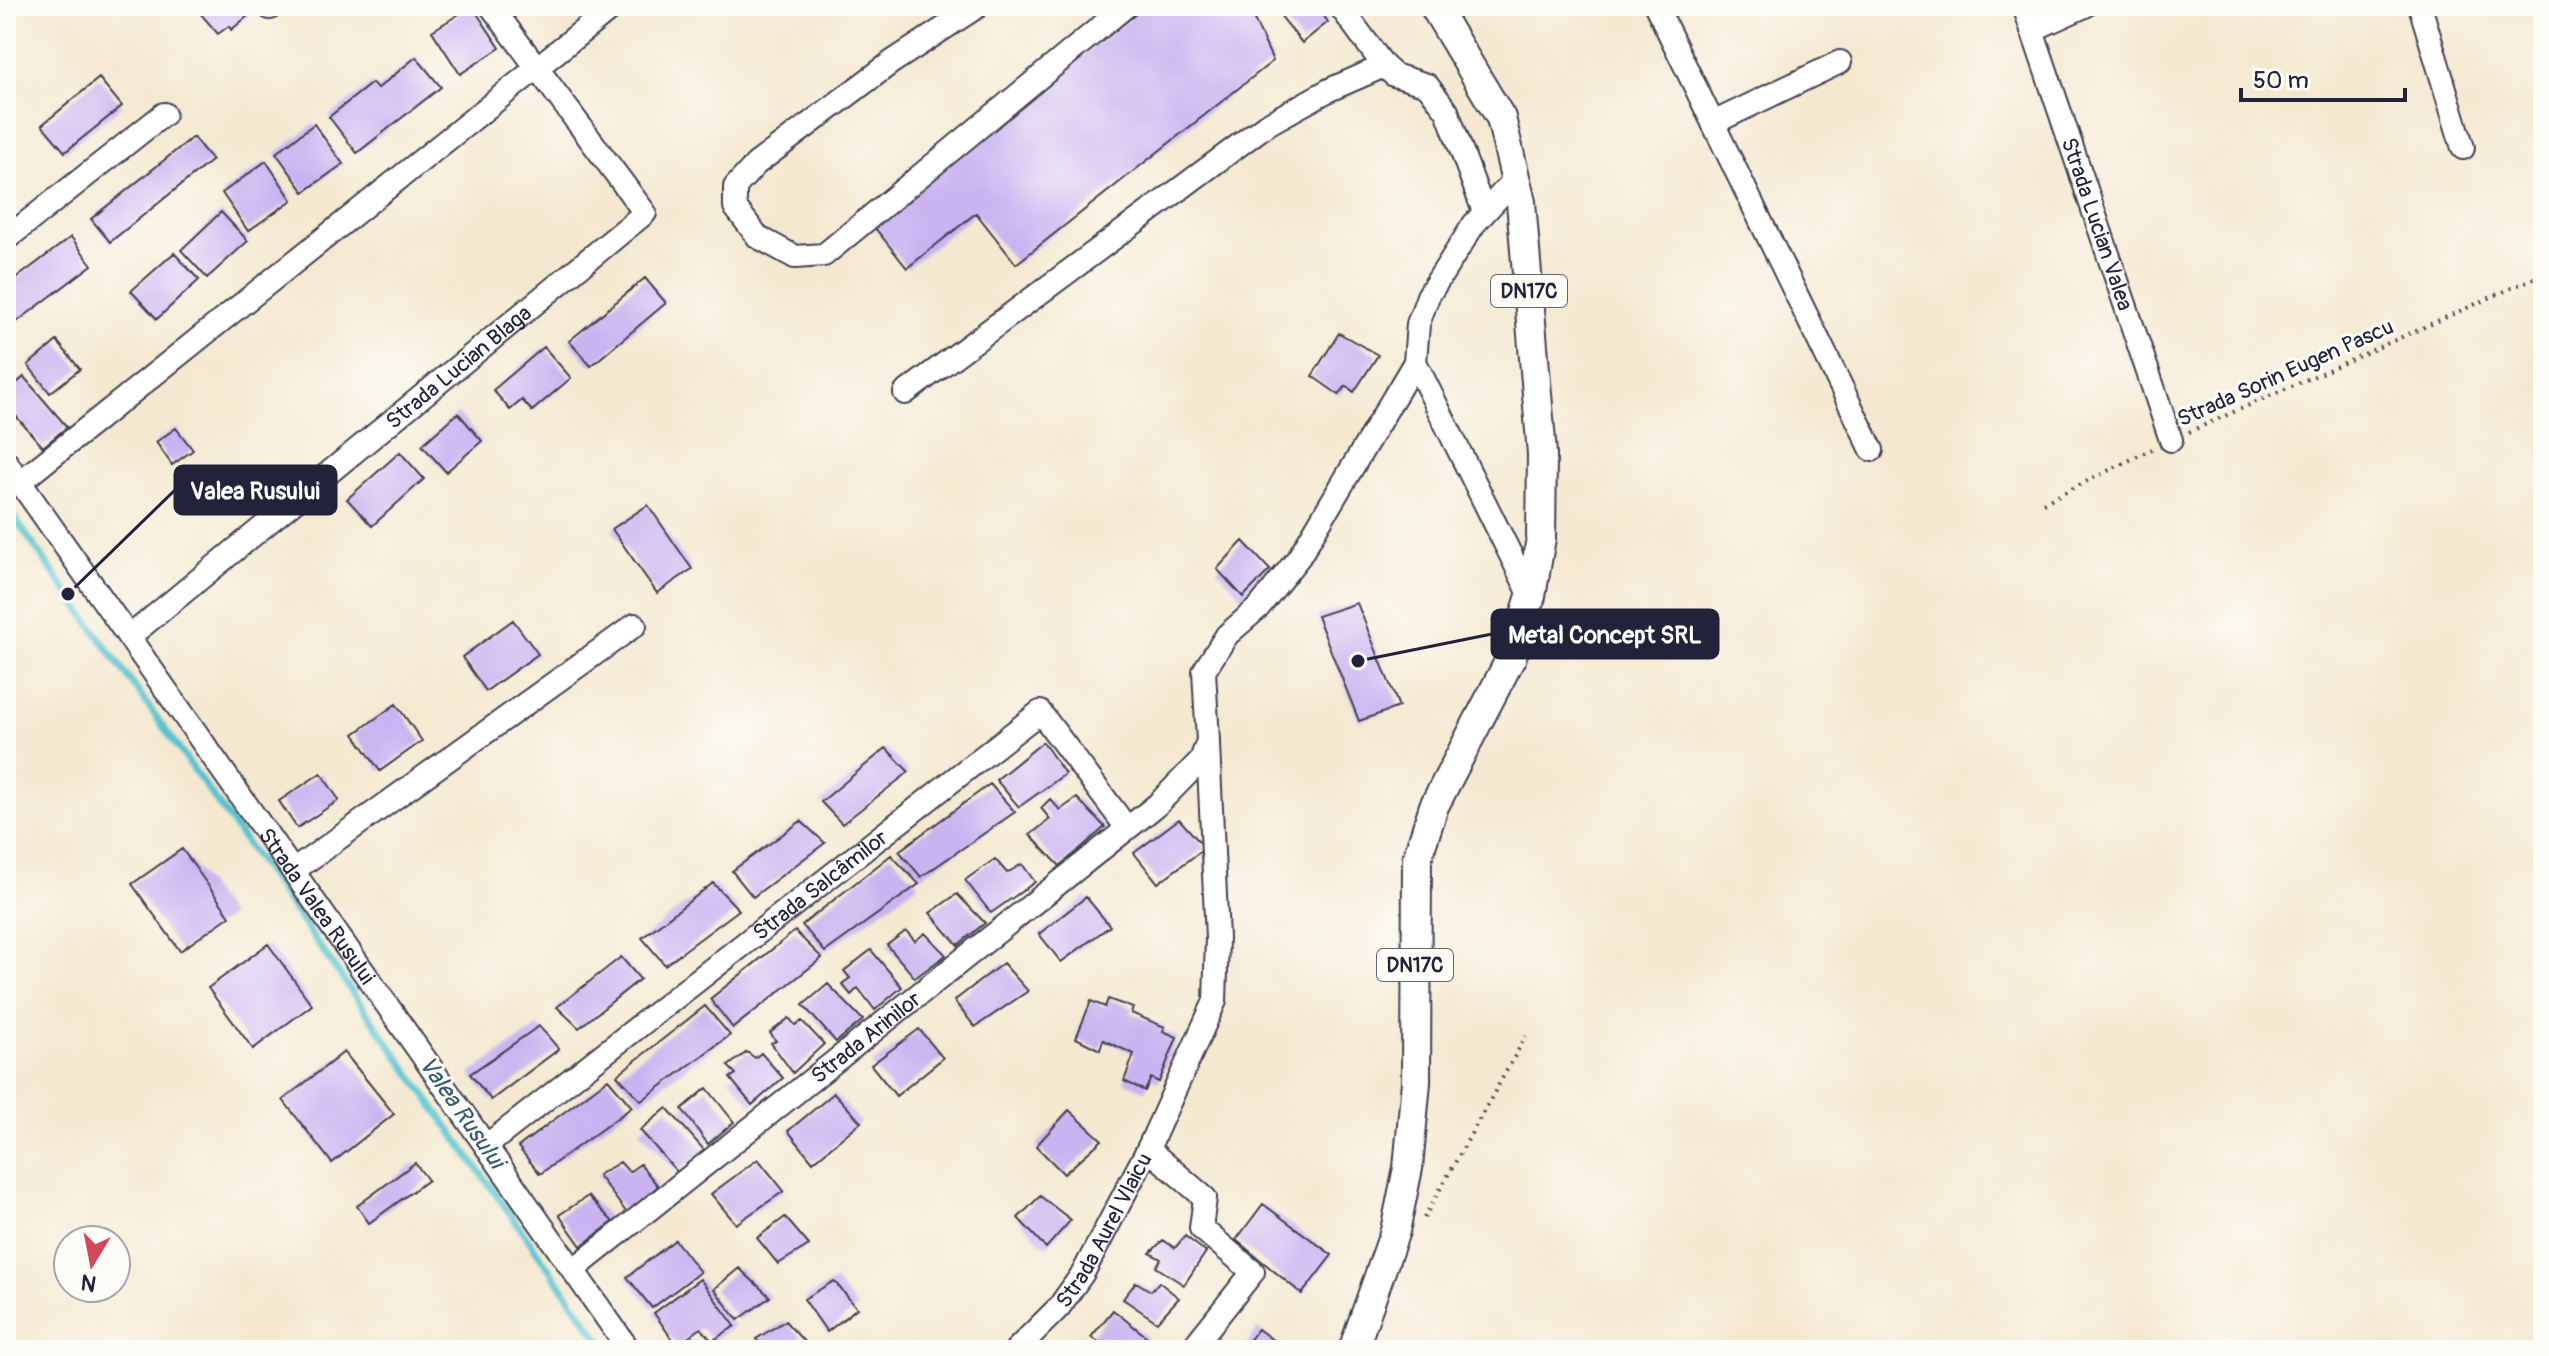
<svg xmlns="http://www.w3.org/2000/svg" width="2549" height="1356" viewBox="0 0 2549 1356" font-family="Pangolin,sans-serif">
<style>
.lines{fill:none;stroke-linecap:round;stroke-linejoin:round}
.stream{stroke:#57c3cf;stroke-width:7}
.building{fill:#c9b4f1}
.minor-casing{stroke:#424051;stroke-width:26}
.major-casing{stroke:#424051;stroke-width:32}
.path{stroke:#424051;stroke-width:4;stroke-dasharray:2 6;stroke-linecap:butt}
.minor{stroke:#fff;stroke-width:22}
.major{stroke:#fff;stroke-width:28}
.labels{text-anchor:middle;stroke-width:6;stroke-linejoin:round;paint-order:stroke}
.shield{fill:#fdfcf7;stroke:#646373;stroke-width:2}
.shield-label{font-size:20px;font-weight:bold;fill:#22223b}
.street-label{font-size:22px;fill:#22223b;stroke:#fdfcf7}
.water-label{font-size:24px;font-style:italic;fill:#355a6f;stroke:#fdfcf7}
.leader{fill:none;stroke:#22223b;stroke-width:3}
.callout-dot{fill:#22223b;stroke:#fdfcf7;stroke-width:3}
.callout{fill:#22223b;stroke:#22223b;stroke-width:3}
.callout-label{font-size:24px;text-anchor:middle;font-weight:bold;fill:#fff}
</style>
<rect width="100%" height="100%" fill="#fdfcf7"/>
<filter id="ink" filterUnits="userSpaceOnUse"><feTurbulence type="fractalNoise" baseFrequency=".0125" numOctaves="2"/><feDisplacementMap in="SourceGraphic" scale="16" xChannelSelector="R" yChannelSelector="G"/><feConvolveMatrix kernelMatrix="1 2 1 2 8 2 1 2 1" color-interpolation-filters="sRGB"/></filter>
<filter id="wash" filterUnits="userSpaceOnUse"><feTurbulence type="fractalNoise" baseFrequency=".006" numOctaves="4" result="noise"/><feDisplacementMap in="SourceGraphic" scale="32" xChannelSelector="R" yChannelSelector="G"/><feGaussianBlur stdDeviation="1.8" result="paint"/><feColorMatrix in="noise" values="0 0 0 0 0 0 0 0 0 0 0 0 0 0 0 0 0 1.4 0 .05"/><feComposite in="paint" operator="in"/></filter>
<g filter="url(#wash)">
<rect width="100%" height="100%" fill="#f4e8d0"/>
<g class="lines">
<path class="stream" d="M6,506L607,1350"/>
</g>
<g id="blocks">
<path class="building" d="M194,6H260L231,30L229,26L218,34Z
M472,6L500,48L460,74L432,31Z
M1146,6H1248L1273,61L1016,264L976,213L907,268L871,223Z
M1273,6H1317L1328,22L1302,43Z
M416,57L441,87L357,153L329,117L372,83L377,89Z
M99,78L122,106L65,152L42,125Z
M314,124L343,164L304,192L276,153Z
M193,137L212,160L110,242L91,219Z
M266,161L292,200L248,231L222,193Z
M221,212L248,241L207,278L181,250Z
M71,237L92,265L6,330V286Z
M174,253L199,280L157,319L131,291Z
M645,278L666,303L591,366L569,341Z
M1339,333L1378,355L1354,392L1346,386L1339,395L1312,376Z
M57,341L80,369L50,393L28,365Z
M544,347L571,378L532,411L522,400L510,410L493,390Z
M24,377L67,427L43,447L6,405V392Z
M458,413L482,441L446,472L422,445Z
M176,428L193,450L172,465L156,442Z
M400,452L424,479L372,526L347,499Z
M648,505L692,569L657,593L612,529Z
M1243,541L1270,570L1243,597L1217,569Z
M1357,603L1399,707L1359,721L1317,616Z
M513,620L538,654L486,691L462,657Z
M396,704L422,741L380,771L354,734Z
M1043,742L1065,774L1019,807L996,780Z
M886,748L909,772L842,824L821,802Z
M321,773L339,800L297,828L279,801Z
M990,784L1015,812L921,877L899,851Z
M1077,798L1105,827L1060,866L1030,835L1050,819L1041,808L1050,799L1060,810Z
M1179,819L1205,848L1158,883L1134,853Z
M801,821L825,843L753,897L732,871Z
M182,849L230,916L180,951L132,884Z
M891,855L919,884L825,952L802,925Z
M995,859L1007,873L1022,864L1035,882L991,913L965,880Z
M713,883L739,910L665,965L642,938Z
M957,894L985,923L958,945L930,913Z
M1086,897L1110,926L1061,962L1039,934Z
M795,931L822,958L733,1028L710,999Z
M906,931L915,941L925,933L946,955L915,978L887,945Z
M268,944L312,1005L253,1049L208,988Z
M871,950L902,987L875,1010L858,988L851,995L842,984L850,978L844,971Z
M621,957L640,979L579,1028L557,1007Z
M1003,963L1028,991L975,1027L954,1001Z
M828,984L863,1020L836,1042L803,1005Z
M1108,999L1133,1008L1131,1013L1165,1027L1163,1031L1177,1037L1159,1082L1151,1078L1145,1091L1124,1081L1134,1054L1103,1040L1100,1050L1076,1038L1091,1001L1105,1007Z
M705,1006L730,1035L641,1101L617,1075Z
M789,1018L795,1025L802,1021L824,1044L793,1073L771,1043L776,1041L770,1033Z
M539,1026L559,1049L491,1100L470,1074Z
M919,1029L943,1058L896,1096L871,1065Z
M344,1052L394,1114L332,1163L283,1100Z
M747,1052L755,1058L761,1053L783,1078L752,1105L730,1078L736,1074L728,1066Z
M608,1079L632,1107L540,1174L518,1147Z
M707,1088L734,1122L708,1144L682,1109Z
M834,1093L861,1122L813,1162L788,1131Z
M667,1108L705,1151L677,1172L640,1130Z
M1069,1110L1102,1140L1064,1174L1036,1146Z
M758,1159L784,1191L736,1224L711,1194Z
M620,1162L629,1172L640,1164L658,1186L627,1213L598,1175Z
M415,1163L428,1180L369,1223L357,1206Z
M588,1196L613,1222L581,1246L559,1215Z
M1040,1196L1071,1220L1046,1248L1018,1218Z
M1263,1204L1332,1255L1302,1294L1236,1240Z
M785,1217L809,1245L778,1264L757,1238Z
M1185,1236L1206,1252L1184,1285L1156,1267L1161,1259L1150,1253L1163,1240L1175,1248Z
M675,1240L700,1272L652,1308L627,1277Z
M739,1268L770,1297L738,1320L714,1289Z
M700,1279L735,1326L712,1341L701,1328L677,1346L654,1313Z
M834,1281L857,1308L827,1332L804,1299Z
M1136,1282L1151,1291L1159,1282L1179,1298L1157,1322L1123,1299Z
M1113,1310L1147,1337L1138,1350H1098L1102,1344L1091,1337Z
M785,1321L810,1348L765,1350L756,1339Z
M1258,1329L1286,1350H1242Z"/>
</g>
</g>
<g filter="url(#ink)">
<use href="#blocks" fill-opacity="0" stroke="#424051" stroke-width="2"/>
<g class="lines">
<defs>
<g id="minor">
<path d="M978,6L892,62L756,164L735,187V207L758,237L795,257L824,255L1126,6"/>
<path d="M1340,6L1384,66L1394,75L1427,85L1447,111L1484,212"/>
<path d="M1656,6L1872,450"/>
<path id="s1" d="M2024,6L2171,440"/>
<path d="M2420,6L2463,148"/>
<path d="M270,8L272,6"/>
<path d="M2032,30L2085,6"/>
<path d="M1713,123L1840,62"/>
<path d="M6,239L164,114"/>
<path d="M1415,362L1531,596"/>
<path d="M905,393L1266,125L1329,90L1384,66"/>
<path id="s2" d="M6,462L629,1350"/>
<path d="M20,482L614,6"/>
<path id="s3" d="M129,637L645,213L491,6"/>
<path d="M293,871L635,625"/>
<path id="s4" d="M486,1146L1040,712L1127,828"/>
<path d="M1148,1149L1215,1001L1217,938L1208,745"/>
<path id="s5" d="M573,1270L1158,804L1201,760L1208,741L1204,671L1227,635L1259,607L1299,557L1415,362L1418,324L1428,296L1474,224L1516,178"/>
<path id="s6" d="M1016,1350L1059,1307L1083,1273L1148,1149L1205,1198L1201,1228L1253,1272L1191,1350"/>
</g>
<path id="major" d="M1353,1350L1395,1231L1408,1168L1416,1082L1417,859L1434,806L1512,656L1531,596L1541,538L1542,454L1521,202L1501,118L1434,6"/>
</defs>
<use href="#minor" class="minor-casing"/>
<use href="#major" class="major-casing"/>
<path class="path" d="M2189,432L2543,274
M2043,503L2152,449
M1424,1218L1526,1036"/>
<use href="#minor" class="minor"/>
<use href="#major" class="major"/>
</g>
</g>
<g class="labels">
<g class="shield">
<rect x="1491" y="275" width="76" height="32" rx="6"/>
<rect x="1377" y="949" width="76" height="32" rx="6"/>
</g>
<g class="shield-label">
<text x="1529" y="298">DN17C</text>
<text x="1415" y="972">DN17C</text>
</g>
<g class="street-label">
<text dy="8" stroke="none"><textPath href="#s1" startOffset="230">Strada Lucian Valea</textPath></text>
<text dy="8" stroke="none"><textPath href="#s3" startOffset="426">Strada Lucian Blaga</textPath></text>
<text transform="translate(2285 372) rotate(-24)" y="8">Strada Sorin Eugen Pascu</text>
<text dy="8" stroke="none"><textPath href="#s4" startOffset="424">Strada Salcâmilor</textPath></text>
<text dy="8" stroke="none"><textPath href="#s2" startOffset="542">Strada Valea Rusului</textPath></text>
<text dy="8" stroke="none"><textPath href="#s5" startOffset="374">Strada Arinilor</textPath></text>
<text dy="8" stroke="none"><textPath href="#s6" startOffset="150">Strada Aurel Vlaicu</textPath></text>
</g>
<g class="water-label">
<text transform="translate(462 1112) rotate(55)" y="8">Valea Rusului</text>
</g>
</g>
<path class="leader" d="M68 594L175 490M1358 661L1492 634"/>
<g class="callout-dot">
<circle cx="68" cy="594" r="8"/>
<circle cx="1358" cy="661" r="8"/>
</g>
<g class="callout">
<rect x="175" y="466" width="161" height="48" rx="8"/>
<rect x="1492" y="610" width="226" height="48" rx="8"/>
</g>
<g class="callout-label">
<text x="255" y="499">Valea Rusului</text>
<text x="1605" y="643">Metal Concept SRL</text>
</g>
<rect width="2549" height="1356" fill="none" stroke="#fdfcf7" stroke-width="32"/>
<g transform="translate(92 1264) rotate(190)"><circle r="38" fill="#fdfcf7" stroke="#a5a5ac" stroke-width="2"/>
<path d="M0-6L14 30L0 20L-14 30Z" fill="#d1495b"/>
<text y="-12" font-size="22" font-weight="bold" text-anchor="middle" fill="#22223b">N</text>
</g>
<path d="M2241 88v12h164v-12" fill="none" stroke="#22223b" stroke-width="4"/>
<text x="2253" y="88" font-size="24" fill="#22223b" stroke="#fdfcf7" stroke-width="6" paint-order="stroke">50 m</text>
</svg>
